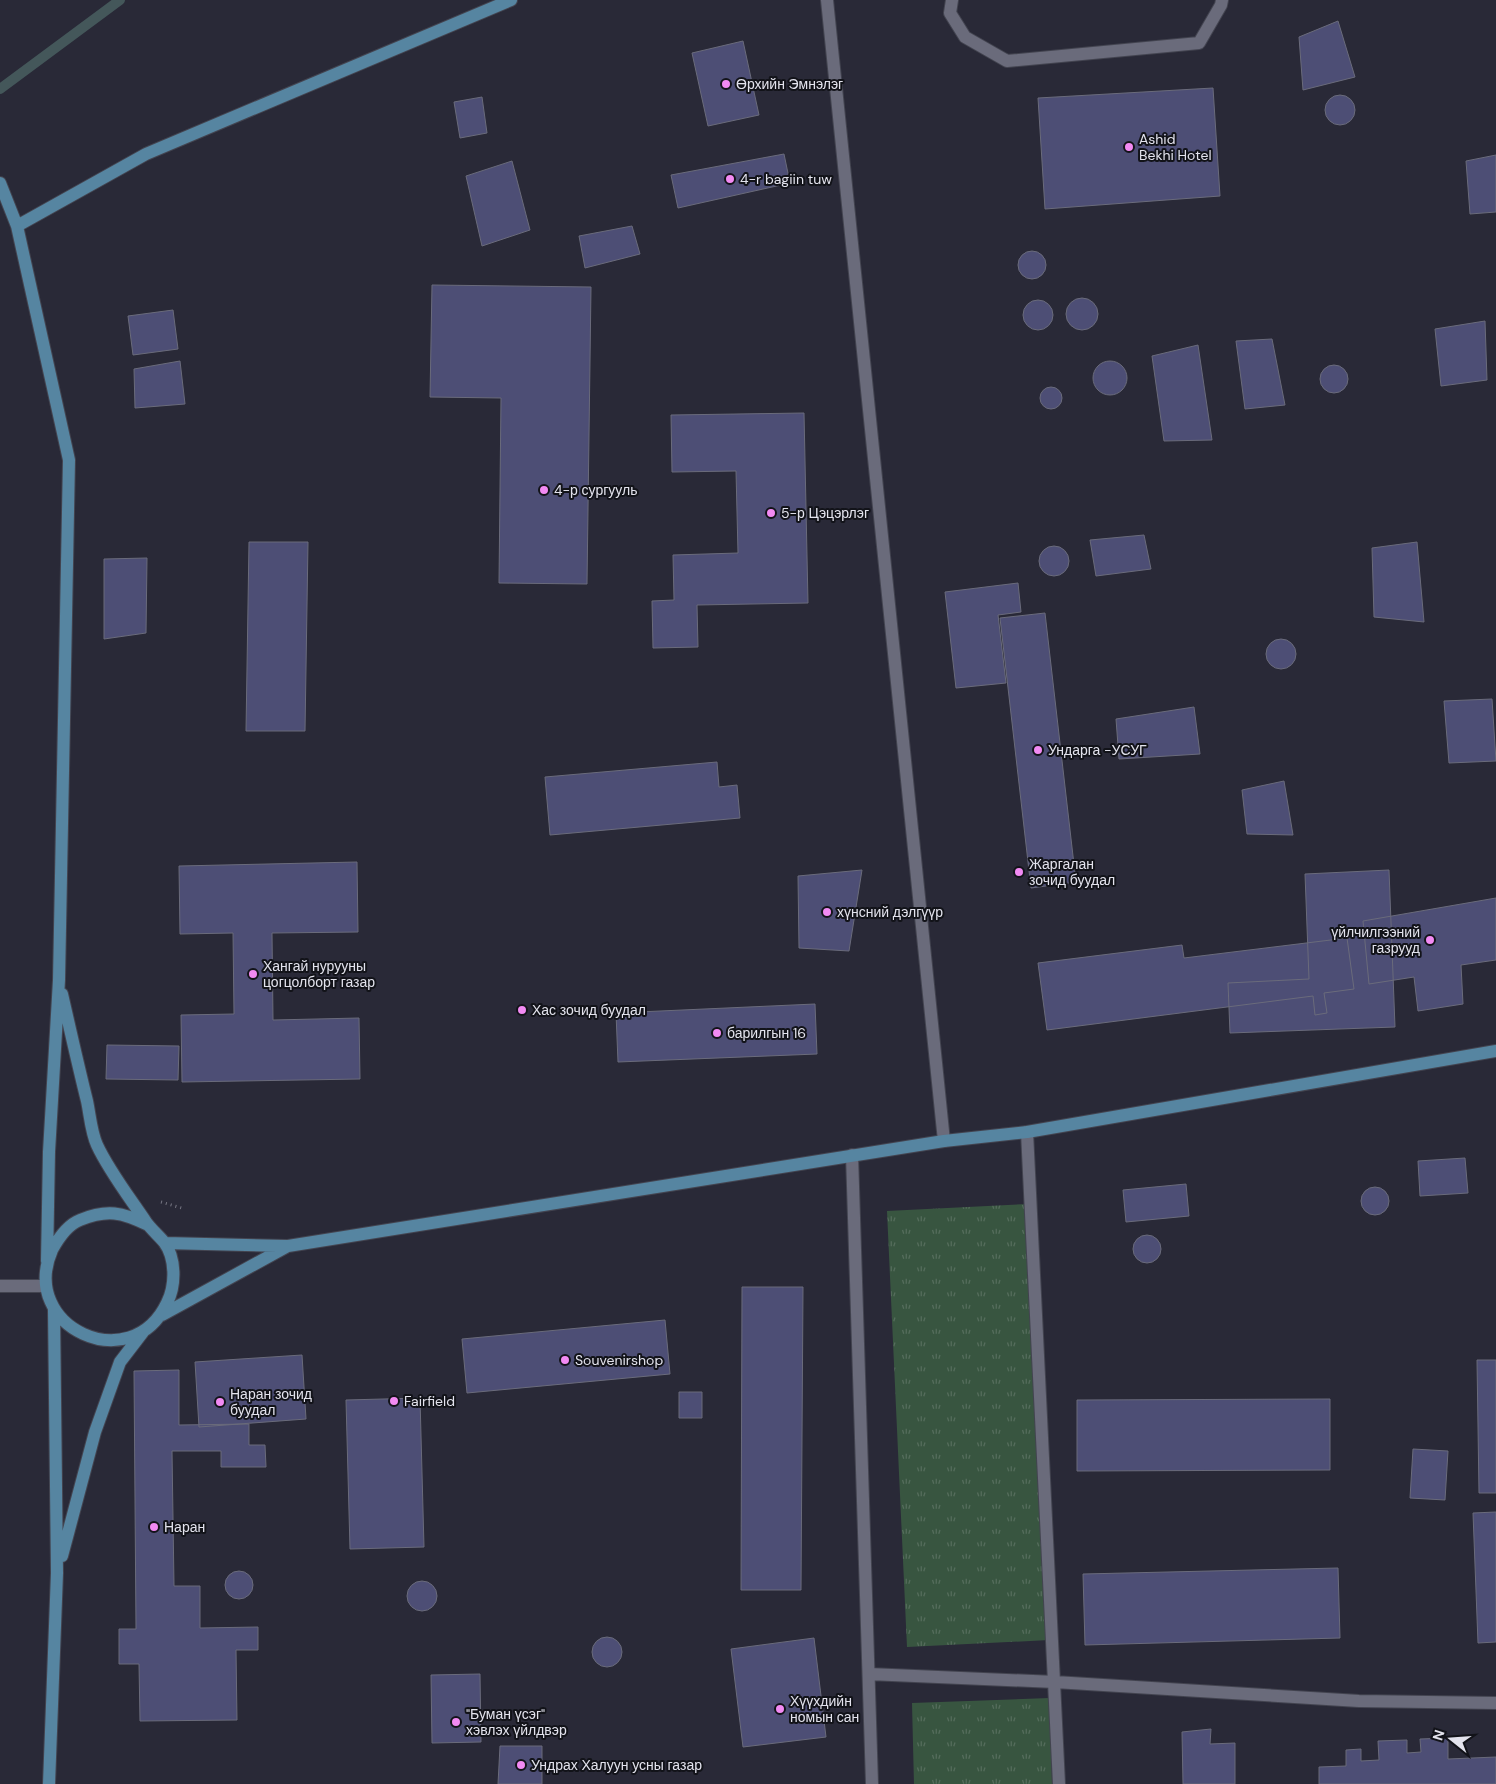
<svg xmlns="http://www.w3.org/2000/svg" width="1496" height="1784" viewBox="0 0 1496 1784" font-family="'DM Sans',sans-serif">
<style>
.grass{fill:url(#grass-tufts)}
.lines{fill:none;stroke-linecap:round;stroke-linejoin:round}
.stream{stroke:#44575a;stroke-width:10}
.building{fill:#4d4e75;stroke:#6a6b7b}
.lane-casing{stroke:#434450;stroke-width:14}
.street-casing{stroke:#434450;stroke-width:14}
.secondary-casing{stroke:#434450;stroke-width:14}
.path{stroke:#787884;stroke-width:3;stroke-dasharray:1 4;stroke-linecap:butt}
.lane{stroke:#6a6b7b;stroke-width:12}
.street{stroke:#6a6b7b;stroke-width:12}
.secondary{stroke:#5685a1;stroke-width:12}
.poi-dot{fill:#f28af3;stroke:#121319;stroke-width:2}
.labels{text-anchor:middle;stroke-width:4;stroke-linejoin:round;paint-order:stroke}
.poi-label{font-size:14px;fill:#e3e3ed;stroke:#121319;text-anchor:start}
</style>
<defs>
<pattern id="grass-tufts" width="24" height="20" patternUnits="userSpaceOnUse" patternTransform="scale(1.25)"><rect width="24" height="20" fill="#385540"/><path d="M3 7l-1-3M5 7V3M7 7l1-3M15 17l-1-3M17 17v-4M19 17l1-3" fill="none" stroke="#556d5c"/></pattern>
</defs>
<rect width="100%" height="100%" fill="#292937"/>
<path class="grass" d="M1028,1204L1049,1640L907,1647L887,1211Z
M1050,1698L1052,1784H914L912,1703Z"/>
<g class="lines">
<path class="stream" d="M0,89L120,0"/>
</g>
<path class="building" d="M1338,21L1355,77L1303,90L1299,37Z
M743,41L759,115L708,126L692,53Z
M1213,88L1220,196L1045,209L1038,98Z
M1325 110a15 15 0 1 1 30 0a15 15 0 1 1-30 0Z
M482,97L487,133L460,138L454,102Z
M784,154L790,183L678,208L671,175Z
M1496,155V212L1470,214L1466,161Z
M512,161L530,230L482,246L466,176Z
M632,226L640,254L585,268L579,236Z
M1018 265a14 14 0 1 1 28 0a14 14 0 1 1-28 0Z
M432,285L591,287L587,584L499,583L501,398L430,397Z
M1066 314a16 16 0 1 1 32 0a16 16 0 1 1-32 0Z
M1023 315a15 15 0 1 1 30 0a15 15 0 1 1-30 0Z
M173,310L178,349L133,355L128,316Z
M1485,321L1487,380L1441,386L1435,329Z
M1272,339L1285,405L1245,409L1236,341Z
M1198,345L1212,440L1164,441L1152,356Z
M180,361L185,404L135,408L134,369Z
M1093 378a17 17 0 1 1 34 0a17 17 0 1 1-34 0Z
M1320 379a14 14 0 1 1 28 0a14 14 0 1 1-28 0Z
M1040 398a11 11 0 1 1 22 0a11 11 0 1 1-22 0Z
M804,413L808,603L697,605L698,647L653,648L652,601L674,600L673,555L738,553L736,471L672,472L671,415Z
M1144,535L1151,569L1096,576L1090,540Z
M249,542H308L305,731H246Z
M1417,542L1424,622L1374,617L1372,548Z
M1039 561a15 15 0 1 1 30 0a15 15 0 1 1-30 0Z
M147,558L146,633L104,639V559Z
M1018,583L1021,612L998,615L1006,683L956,688L945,592Z
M1045,613L1076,882L1031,888L1000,618Z
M1266 654a15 15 0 1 1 30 0a15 15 0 1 1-30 0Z
M1492,699L1496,761L1449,763L1444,701Z
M1194,707L1200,754L1119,759L1116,719Z
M717,762L719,787L737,785L740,818L550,835L545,777Z
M1284,781L1293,835L1247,834L1242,790Z
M357,862L358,932L272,933L273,1020L359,1018L360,1079L182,1082L181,1015L234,1014L233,933L180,934L179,866Z
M862,870L849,951L799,948L798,876Z
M1389,870L1395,1027L1230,1033L1228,983L1309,979L1305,874Z
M1496,898V960L1461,965L1463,1004L1418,1011L1414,977L1369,984L1363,921Z
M1347,938L1354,989L1324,993L1327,1013L1315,1015L1313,996L1047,1030L1038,963L1182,945L1184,958Z
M815,1004L817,1054L618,1062L616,1013Z
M107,1045L179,1046L178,1080L106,1079Z
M1465,1158L1468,1193L1420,1196L1418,1161Z
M1186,1184L1189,1216L1126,1222L1123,1190Z
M1361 1201a14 14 0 1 1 28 0a14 14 0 1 1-28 0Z
M1133 1249a14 14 0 1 1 28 0a14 14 0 1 1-28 0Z
M742,1287H803L801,1590H741Z
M665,1320L670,1374L467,1393L462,1339Z
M302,1355L306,1419L199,1427L195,1362Z
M1477,1360H1496V1493H1479Z
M179,1370V1425L249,1424V1445H265L266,1467H221V1451H172L174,1586H200V1628L258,1627V1650H236L237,1720L140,1721L139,1664H119V1629H136L134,1371Z
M679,1392H702V1418H679Z
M420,1398L424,1547L350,1549L346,1400Z
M1330,1399V1470L1077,1471V1400Z
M1413,1449L1448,1451L1445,1500L1410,1498Z
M1496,1512V1642L1478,1643L1473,1513Z
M1338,1568L1340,1638L1085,1645L1083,1574Z
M225 1585a14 14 0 1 1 28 0a14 14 0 1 1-28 0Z
M407 1596a15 15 0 1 1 30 0a15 15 0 1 1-30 0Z
M592 1652a15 15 0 1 1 30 0a15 15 0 1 1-30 0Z
M814,1638L826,1737L743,1747L731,1649Z
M480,1674L481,1742L432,1743L431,1675Z
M1211,1729L1210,1744L1235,1743V1784H1183L1182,1732Z
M1448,1738V1759L1496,1757V1784H1319V1767L1346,1766V1750L1361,1749V1761L1379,1760L1378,1741L1407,1740V1753L1421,1752L1420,1739Z
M500,1746H542V1784H498Z"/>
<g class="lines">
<defs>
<path id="lane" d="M952,0L950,13L965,37L1007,61L1199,43L1221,5L1222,0"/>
<path id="street" d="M827,0L944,1141
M1027,1132L1059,1784
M852,1155L872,1784
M0,1286H46
M869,1674L1055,1682L1359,1701L1496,1703"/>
<path id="secondary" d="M0,183L17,226L69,460L59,980L49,1152L47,1261
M17,226L146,154L511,0
M62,994C70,1029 78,1065 87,1101C90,1115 91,1132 97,1145C109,1171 130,1198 146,1222C151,1229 158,1235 164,1242C176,1258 176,1285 167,1303C131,1379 18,1327 52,1250C58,1239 67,1225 80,1220C107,1209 122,1212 148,1225
M165,1243L288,1246L944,1141L1027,1132L1496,1051
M162,1315L286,1247
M62,1556L95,1432L120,1362L143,1332
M49,1784L57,1573L54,1310"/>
</defs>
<use href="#lane" class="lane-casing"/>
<use href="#street" class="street-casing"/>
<use href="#secondary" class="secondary-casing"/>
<path class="path" d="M161,1202L185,1209"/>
<use href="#lane" class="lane"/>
<use href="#street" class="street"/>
<use href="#secondary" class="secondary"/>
</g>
<g class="poi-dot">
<circle cx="726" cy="84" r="5"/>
<circle cx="1129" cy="147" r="5"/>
<circle cx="730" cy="179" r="5"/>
<circle cx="544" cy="490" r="5"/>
<circle cx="771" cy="513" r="5"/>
<circle cx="1038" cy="750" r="5"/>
<circle cx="1019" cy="872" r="5"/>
<circle cx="827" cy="912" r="5"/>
<circle cx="1430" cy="940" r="5"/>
<circle cx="253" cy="974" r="5"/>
<circle cx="522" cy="1010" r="5"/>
<circle cx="717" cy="1033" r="5"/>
<circle cx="565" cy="1360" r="5"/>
<circle cx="394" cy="1401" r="5"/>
<circle cx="220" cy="1402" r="5"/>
<circle cx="154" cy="1527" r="5"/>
<circle cx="780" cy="1709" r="5"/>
<circle cx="456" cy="1722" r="5"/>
<circle cx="521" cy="1765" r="5"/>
</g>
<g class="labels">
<g class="poi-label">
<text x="736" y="89">Өрхийн Эмнэлэг</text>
<text x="1139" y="144">Ashid<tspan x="1139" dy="16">Bekhi Hotel</tspan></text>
<text x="740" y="184">4-r bagiin tuw</text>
<text x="554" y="495">4-р сургууль</text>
<text x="781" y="518">5-р Цэцэрлэг</text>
<text x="1048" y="755">Ундарга -УСУГ</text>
<text x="1029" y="869">Жаргалан<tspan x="1029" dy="16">зочид буудал</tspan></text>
<text x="837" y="917">хүнсний дэлгүүр</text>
<text x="1420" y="937" text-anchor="end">үйлчилгээний<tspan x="1420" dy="16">газрууд</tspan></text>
<text x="263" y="971">Хангай нурууны<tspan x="263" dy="16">цогцолборт газар</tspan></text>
<text x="532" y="1015">Хас зочид буудал</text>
<text x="727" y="1038">барилгын 16</text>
<text x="575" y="1365">Souvenirshop</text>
<text x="230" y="1399">Наран зочид<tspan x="230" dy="16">буудал</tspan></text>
<text x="404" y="1406">Fairfield</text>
<text x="164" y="1532">Наран</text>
<text x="790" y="1706">Хүүхдийн<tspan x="790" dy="16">номын сан</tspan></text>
<text x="466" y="1719">"Буман үсэг"<tspan x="466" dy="16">хэвлэх үйлдвэр</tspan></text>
<text x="531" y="1770">Ундрах Халуун усны газар</text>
</g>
</g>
<g transform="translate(1451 1739) rotate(287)" stroke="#121319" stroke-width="4" paint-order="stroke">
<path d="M0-4L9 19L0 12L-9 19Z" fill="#e3e3ed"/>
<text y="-8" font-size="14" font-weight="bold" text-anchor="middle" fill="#e3e3ed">N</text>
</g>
</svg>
